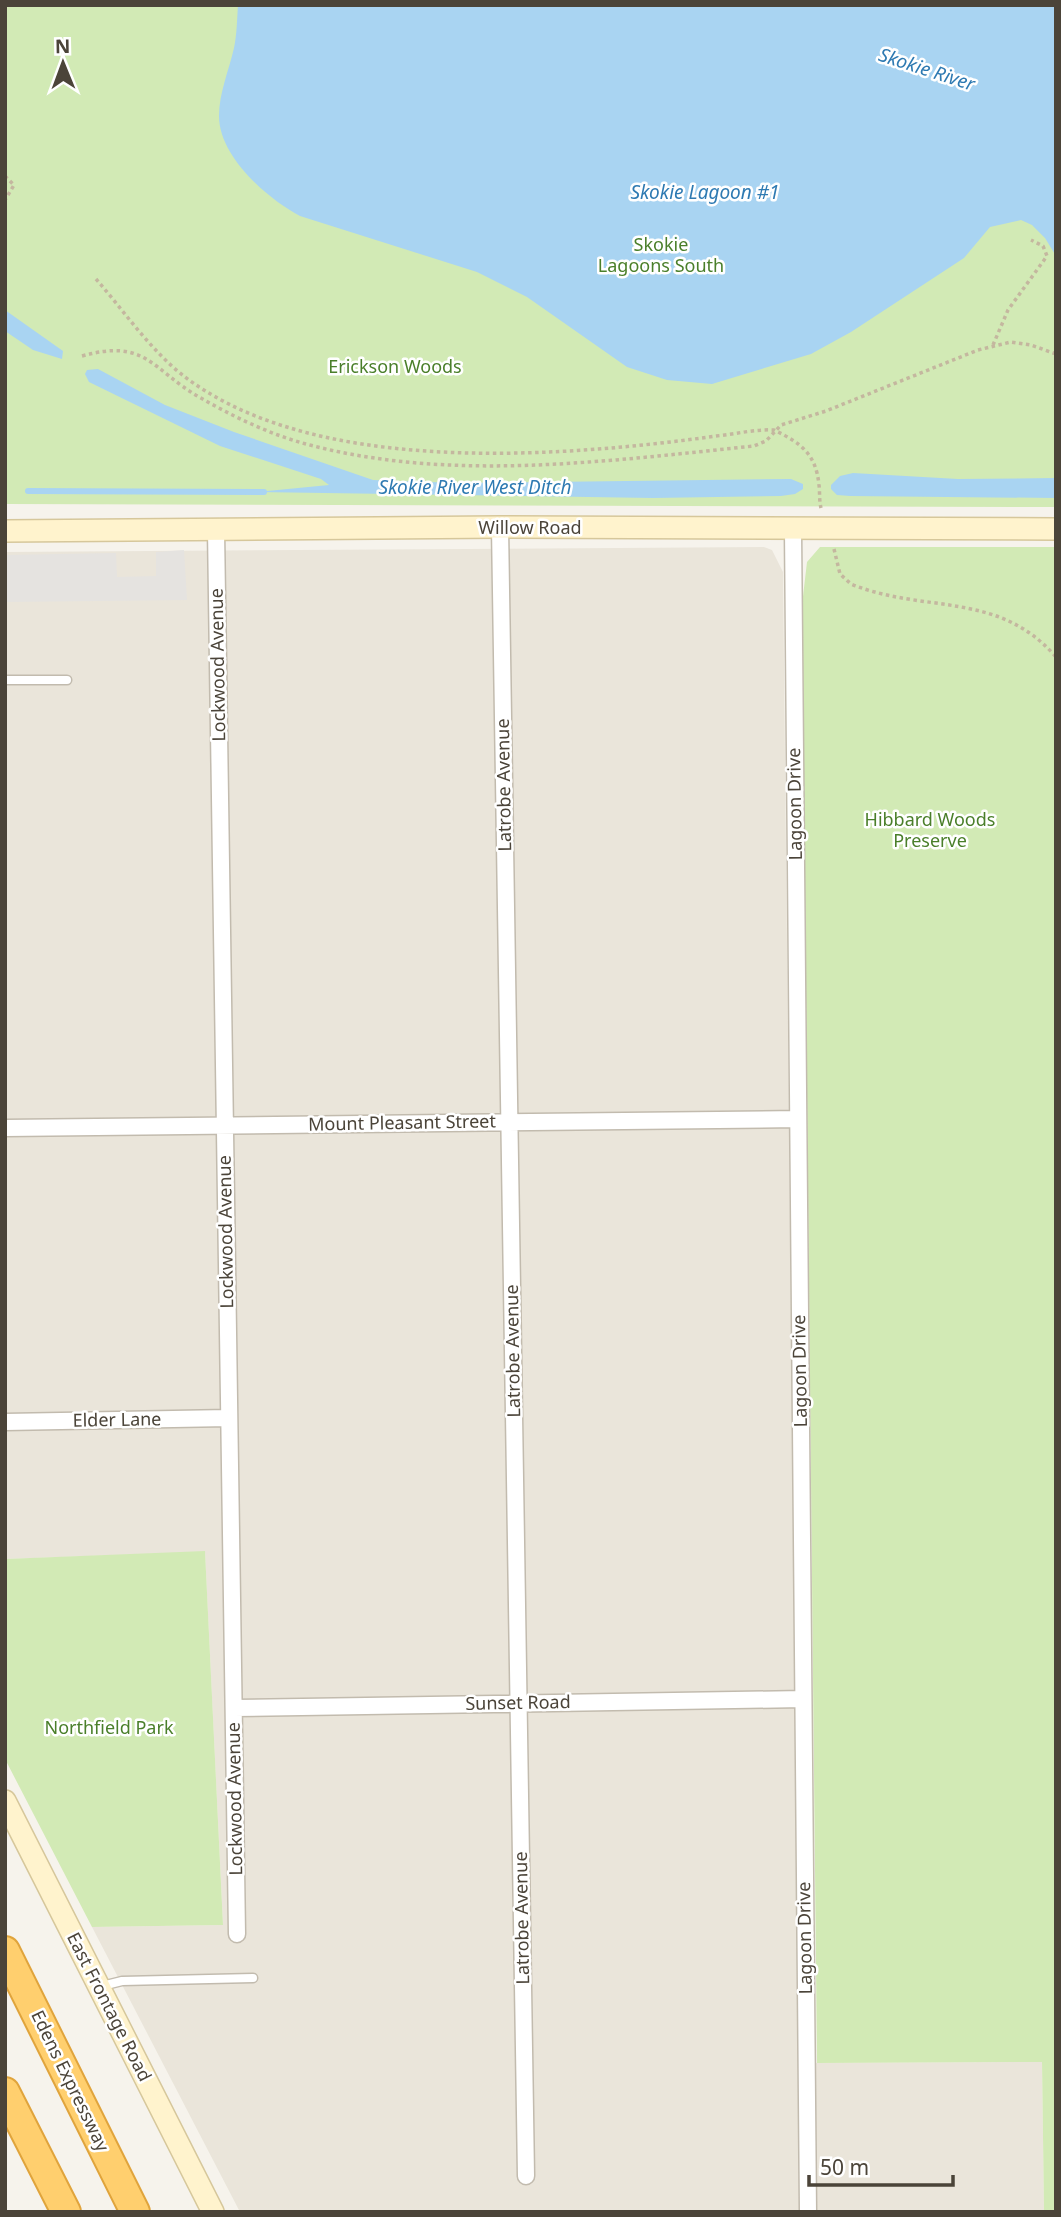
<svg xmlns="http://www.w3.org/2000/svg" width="1061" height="2217" viewBox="0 0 1061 2217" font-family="'Noto Sans',sans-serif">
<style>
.residential{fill:#eae5da}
.green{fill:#d2eab5}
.parking{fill:#e5e3e0}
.water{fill:#a9d4f2}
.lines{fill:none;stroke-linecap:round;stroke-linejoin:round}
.stream{stroke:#a9d4f2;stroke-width:6}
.lane-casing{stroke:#c2bbae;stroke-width:11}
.street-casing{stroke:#c2bbae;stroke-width:19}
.secondary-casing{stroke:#d6c79b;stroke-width:24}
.highway-casing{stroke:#e0a43c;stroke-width:32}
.path{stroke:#c4b79f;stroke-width:3.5;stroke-dasharray:3.5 3.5;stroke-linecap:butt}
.lane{stroke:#fff;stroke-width:8}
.street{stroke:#fff;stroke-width:16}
.secondary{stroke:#fff3cd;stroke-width:21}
.highway{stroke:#ffcf6e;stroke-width:28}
.labels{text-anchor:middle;stroke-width:5;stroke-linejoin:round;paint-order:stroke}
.park-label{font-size:18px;fill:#4a7f2a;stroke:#fff}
.street-label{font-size:18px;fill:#4b4439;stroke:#fff}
.water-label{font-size:19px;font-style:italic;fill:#2e7ab2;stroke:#fff}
</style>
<rect width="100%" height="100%" fill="#f6f3ec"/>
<path class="residential" d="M764,547L772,550L783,572L799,2063L1042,2062L1044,2212H240L92,1927L223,1925L205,1552L5,1559V552Z"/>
<path class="green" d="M5,5H1056V507L5,504Z
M820,547H1056V2212H1044L1042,2062L817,2063L802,605L807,562Z
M205,1551L223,1925L92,1927L5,1759V1559Z"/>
<path class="parking" d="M184,550L187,600L5,602V555L116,553L117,577L156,576V552Z"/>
<path class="water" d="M238,5H1056V256L1045,238L1032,225L1021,220L990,227L964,258L851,332L811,354L712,384L667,380L627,367L527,297L477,272L300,216C268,199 219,157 219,116C219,93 229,70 234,48C237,34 237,19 238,5Z
M5,310L63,351L62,359L33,350L5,331Z
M98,369L165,405L234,432L373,480L457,483L791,479L803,484V489L795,494L781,496L653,498L257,492L329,485L321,479L220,446L89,382L85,374L87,370Z
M853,473L958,479L1056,478V498L850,496L837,495L831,489V485L840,476Z"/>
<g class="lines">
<path class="stream" d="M28,491L264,492"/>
<defs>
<path id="lane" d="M5,680H67
M102,1986L122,1981L253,1978"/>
<path id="street" d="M500,527L526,2176
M216,530L237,1934
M793,530L808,2212
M5,1128L798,1119
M5,1422L229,1418
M234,1708L803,1699"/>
<path id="secondary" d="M5,531L500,527L1056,529
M5,1801L213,2212"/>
<path id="highway" d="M5,1951L135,2212
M5,2092L66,2212"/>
</defs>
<use href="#lane" class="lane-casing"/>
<use href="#street" class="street-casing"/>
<use href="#secondary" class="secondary-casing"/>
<use href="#highway" class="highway-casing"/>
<path class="path" d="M5,176L14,185L5,200
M96,279C124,311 151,351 185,377C295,460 479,459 611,448C646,445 681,441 716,436C736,434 755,429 774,430C801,443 816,454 819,485C820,493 819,500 821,508
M993,345L1008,310L1047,256L1043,246L1031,240
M82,356C146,338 151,369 199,397C232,416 269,434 306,444C450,483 608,461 754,446L766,441L781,425L826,411L978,350L1011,342L1031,345L1056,354
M834,549L840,574L851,584C924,614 998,590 1056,657"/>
<use href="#lane" class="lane"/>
<use href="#street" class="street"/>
<use href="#secondary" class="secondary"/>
<use href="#highway" class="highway"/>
</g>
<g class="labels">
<g class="park-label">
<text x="661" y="251">Skokie<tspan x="661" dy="21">Lagoons South</tspan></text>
<text x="395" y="373">Erickson Woods</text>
<text x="930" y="826">Hibbard Woods<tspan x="930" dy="21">Preserve</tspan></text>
<text x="109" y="1734">Northfield Park</text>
</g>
<g class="street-label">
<text x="530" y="534">Willow Road</text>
<text transform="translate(218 665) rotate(-91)" y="6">Lockwood Avenue</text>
<text transform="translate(504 785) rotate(-91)" y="6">Latrobe Avenue</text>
<text transform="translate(795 804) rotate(-91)" y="6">Lagoon Drive</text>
<text transform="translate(402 1123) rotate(-1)" y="6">Mount Pleasant Street</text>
<text transform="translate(226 1232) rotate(-91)" y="6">Lockwood Avenue</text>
<text transform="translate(513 1351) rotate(-91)" y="6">Latrobe Avenue</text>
<text transform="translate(800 1371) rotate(-91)" y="6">Lagoon Drive</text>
<text transform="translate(117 1420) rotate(-1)" y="6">Elder Lane</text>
<text transform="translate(518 1703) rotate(-1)" y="6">Sunset Road</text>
<text transform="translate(235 1799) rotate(-91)" y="6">Lockwood Avenue</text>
<text transform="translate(522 1918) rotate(-91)" y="6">Latrobe Avenue</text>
<text transform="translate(805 1938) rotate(-91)" y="6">Lagoon Drive</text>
<text transform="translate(109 2007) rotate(63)" y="6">East Frontage Road</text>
<text transform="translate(70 2081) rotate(64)" y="6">Edens Expressway</text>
</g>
<g class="water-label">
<text transform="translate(927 69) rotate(18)" y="7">Skokie River</text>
<text x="705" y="199">Skokie Lagoon #1</text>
<text x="475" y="494">Skokie River West Ditch</text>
</g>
</g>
<rect width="1061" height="2217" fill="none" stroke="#4b4439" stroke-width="14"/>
<g transform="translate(63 63) rotate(359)" stroke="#ffffff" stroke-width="5" paint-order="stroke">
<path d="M0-5L12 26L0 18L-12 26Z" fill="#4b4439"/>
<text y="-10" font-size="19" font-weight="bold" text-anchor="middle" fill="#4b4439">N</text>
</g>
<path d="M809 2175v10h144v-10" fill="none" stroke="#4b4439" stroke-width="3.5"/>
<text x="820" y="2175" font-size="21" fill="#4b4439" stroke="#ffffff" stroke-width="5" paint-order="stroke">50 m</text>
</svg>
